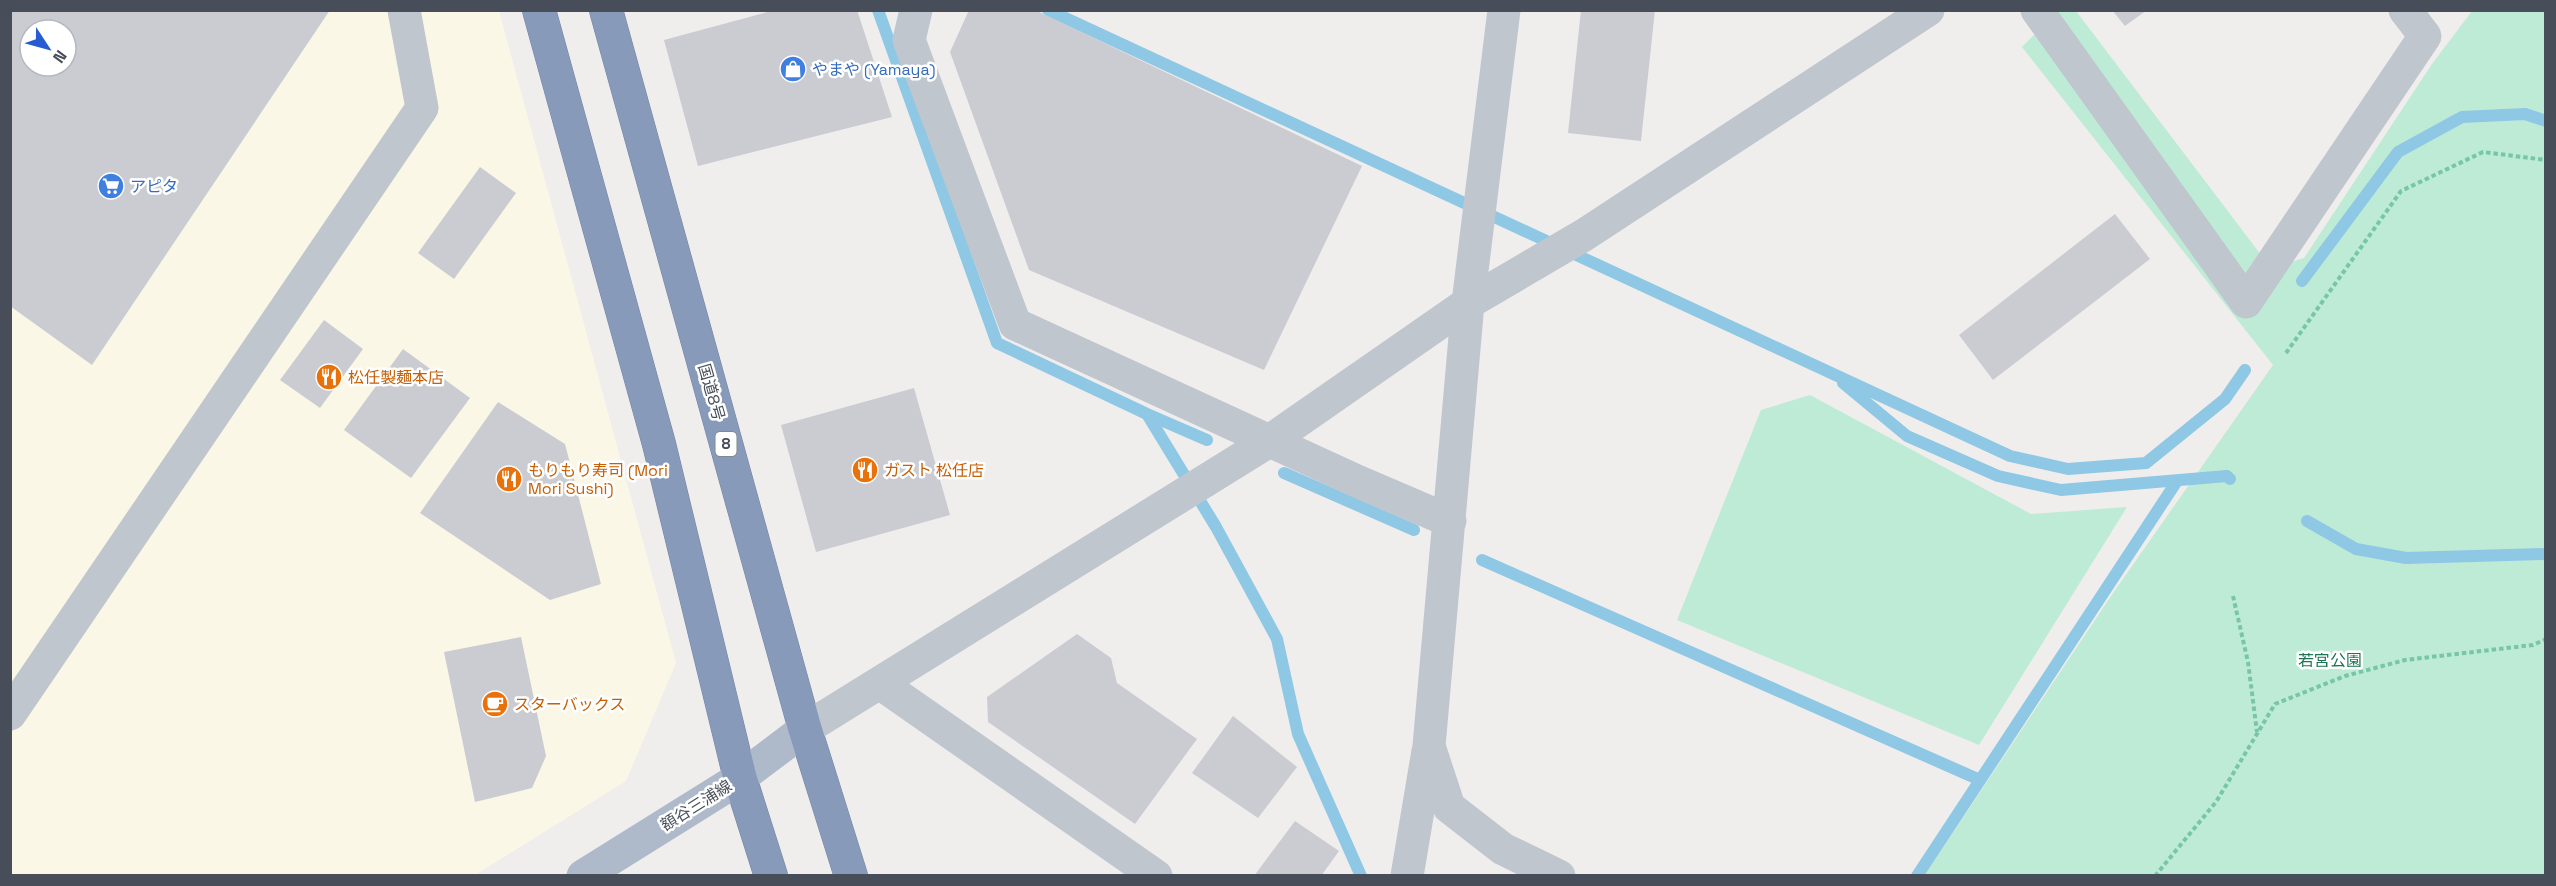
<svg xmlns="http://www.w3.org/2000/svg" width="2556" height="886" viewBox="0 0 2556 886" font-family="'Space Grotesk','Noto Sans JP',sans-serif">
<style>
.commercial{fill:#faf7e7;fill-rule:evenodd}
.green{fill:#beebd5}
.lines{fill:none;stroke-linecap:round;stroke-linejoin:round}
.stream{stroke:#8ec8e5;stroke-width:12}
.building{fill:#caccd2;fill-rule:evenodd}
.highway-casing{stroke:#7385a4;stroke-width:34}
.path{stroke:#78c6a9;stroke-width:4;stroke-dasharray:4.5 3;stroke-linecap:butt}
.minor{stroke:#bfc6ce;stroke-width:33}
.major{stroke:#aeb9ca;stroke-width:33}
.highway{stroke:#889ab9;stroke-width:33}
.labels{text-anchor:middle;stroke-width:5;stroke-linejoin:round;paint-order:stroke}
.shield{fill:#fff;stroke:#7e838b;stroke-width:1.5}
.shield-label{font-size:15px;font-weight:bold;fill:#474e59}
.shop-label{font-size:16px;fill:#366cbe;stroke:#fff;text-anchor:start}
.food-label{font-size:16px;fill:#c56008;stroke:#fff;text-anchor:start}
.street-label{font-size:16px;fill:#474e59;stroke:#fff}
.park-label{font-size:16px;fill:#1d7553;stroke:#fff}
</style>
<rect width="100%" height="100%" fill="#f0eded"/>
<path class="commercial" d="M10,11H499L676,663L626,781L475,875H11ZM30,30H66V66H30Z"/>
<path class="green" d="M2057,11H2076L2271,268L2304,258L2432,64L2472,11H2545V875L1924,876L2111,596L2273,365L2022,47Z
M1810,395L2031,514L2127,507L1979,745L1677,620L1761,410Z"/>
<g class="lines">
<path class="stream" d="M878,10L997,343L1147,414L1216,527L1277,639L1298,734L1361,876
M1048,10L2010,456L2068,469L2146,463L2225,399L2245,370
M2302,281L2398,152L2462,117L2525,114L2546,121
M1843,383L1907,436L1998,476L2061,490L2227,476L2230,479
M1147,414L1207,440
M1284,473L1414,530
M2307,521L2356,549L2406,558L2546,554
M1482,560L1980,780
M1917,876L2177,481"/>
</g>
<path class="building" d="M10,10H330L92,365L10,306ZM30,30H66V66H30Z
M775,10H857L892,117L698,166L664,40Z
M969,10H1035L1362,166L1264,370L1029,270L950,52Z
M1581,10H1655L1641,141L1568,133Z
M2112,10H2147L2125,26Z
M480,167L516,193L454,279L418,253Z
M2115,214L2150,259L1993,380L1959,335Z
M324,320L363,349L320,408L280,380Z
M403,349L470,398L411,478L344,430Z
M914,388L950,515L816,552L781,425Z
M498,402L565,444L601,584L550,600L420,513Z
M1077,634L1111,658L1117,683L1197,739L1135,824L988,722L987,697Z
M521,637L546,756L532,788L475,802L444,652Z
M1233,716L1297,767L1258,818L1192,773Z
M1295,821L1339,851L1321,876H1254Z"/>
<g class="lines">
<defs>
<path id="highway" d="M539,10L659,444L740,778L771,876
M606,10L805,729L851,876"/>
</defs>
<use href="#highway" class="highway-casing"/>
<path class="path" d="M2286,353L2401,191L2483,152L2546,160
M2233,596L2248,662L2257,732
M2155,876L2216,802L2275,704L2345,676L2405,660L2533,645L2546,639"/>
<path class="minor" d="M916,10L909,40L1015,324L1359,482L1450,521
M1504,10L1468,303L1429,746L1449,807L1503,849L1559,876
M2037,10L2246,302L2425,36L2405,10
M881,684L1156,876
M10,714L422,108L404,10
M805,729L1271,440L1468,303L1584,235L1928,10
M1407,876L1428,751"/>
<path class="major" d="M583,876L740,778L805,729"/>
<use href="#highway" class="highway"/>
</g>
<defs>
<symbol id="shop-disc" viewBox="-11 -11 22 22"><circle r="9.5" fill="#3f7fe0" stroke="#fff"/><path d="M-5-2.5h2.3a2.7 3.5 0 0 1 5.4 0H5L5.5 6h-11ZM-1.5-2.5h3a1.5 2.3 0 0 0-3 0Z" fill="#fff"/></symbol>
<symbol id="supermarket-disc" viewBox="-11 -11 22 22"><circle r="9.5" fill="#3f7fe0" stroke="#fff"/><path d="M-6-5.5h2.5l.6 2H6L4.5 2H-2.5L-4.4-4H-6ZM-1.5 3.2a1.3 1.3 0 1 0 .1 0ZM3 3.2a1.3 1.3 0 1 0 .1 0Z" fill="#fff"/></symbol>
<symbol id="restaurant-disc" viewBox="-11 -11 22 22"><circle r="9.5" fill="#e8710a" stroke="#fff"/><path d="M-5-6h1v4h1v-4h1v4h1v-4h1v5L-1.5 .5V6h-2V.5L-5-1ZM5-6V6H3V1.5H1.5Q1.5-4 5-6Z" fill="#fff"/></symbol>
<symbol id="cafe-disc" viewBox="-11 -11 22 22"><circle r="9.5" fill="#e8710a" stroke="#fff"/><path d="M-5.5-4.5H6V0H3Q3 3.5 0 3.5H-2.5Q-5.5 3.5-5.5 0ZM3-3.2v2h1.7v-2ZM-6 4.5H4V6H-6Z" fill="#fff"/></symbol>
</defs>
<g fill-rule="evenodd">
<use href="#shop-disc" x="778" y="54" width="30" height="30"/>
<use href="#supermarket-disc" x="96" y="171" width="30" height="30"/>
<use href="#restaurant-disc" x="314" y="362" width="30" height="30"/>
<use href="#restaurant-disc" x="850" y="455" width="30" height="30"/>
<use href="#restaurant-disc" x="494" y="464" width="30" height="30"/>
<use href="#cafe-disc" x="480" y="689" width="30" height="30"/>
</g>
<g class="labels">
<rect class="shield" x="715.5" y="432" width="21" height="24" rx="4.5"/>
<g class="shield-label">
<text x="726" y="449">8</text>
</g>
<g class="shop-label">
<text x="812" y="75">やまや (Yamaya)</text>
<text x="130" y="192">アピタ</text>
</g>
<g class="food-label">
<text x="348" y="383">松任製麺本店</text>
<text x="528" y="476">もりもり寿司 (Mori<tspan x="528" dy="18">Mori Sushi)</tspan></text>
<text x="884" y="476">ガスト 松任店</text>
<text x="514" y="710">スターバックス</text>
</g>
<g class="street-label">
<text transform="translate(712 392) rotate(74)" y="6">国道8号</text>
<text transform="translate(696 805) rotate(-32)" y="6">額谷三浦線</text>
</g>
<g class="park-label">
<text x="2330" y="666">若宮公園</text>
</g>
</g>
<rect width="2556" height="886" fill="none" stroke="#474e59" stroke-width="24"/>
<g transform="translate(48 48) rotate(126)"><circle r="28" fill="#ffffff" stroke="#b5b8bd" stroke-width="1.5"/>
<path d="M0-4.5L10 22L0 15L-10 22Z" fill="#255cd1"/>
<text y="-9" font-size="16" font-weight="bold" text-anchor="middle" fill="#474e59">N</text>
</g>
</svg>
